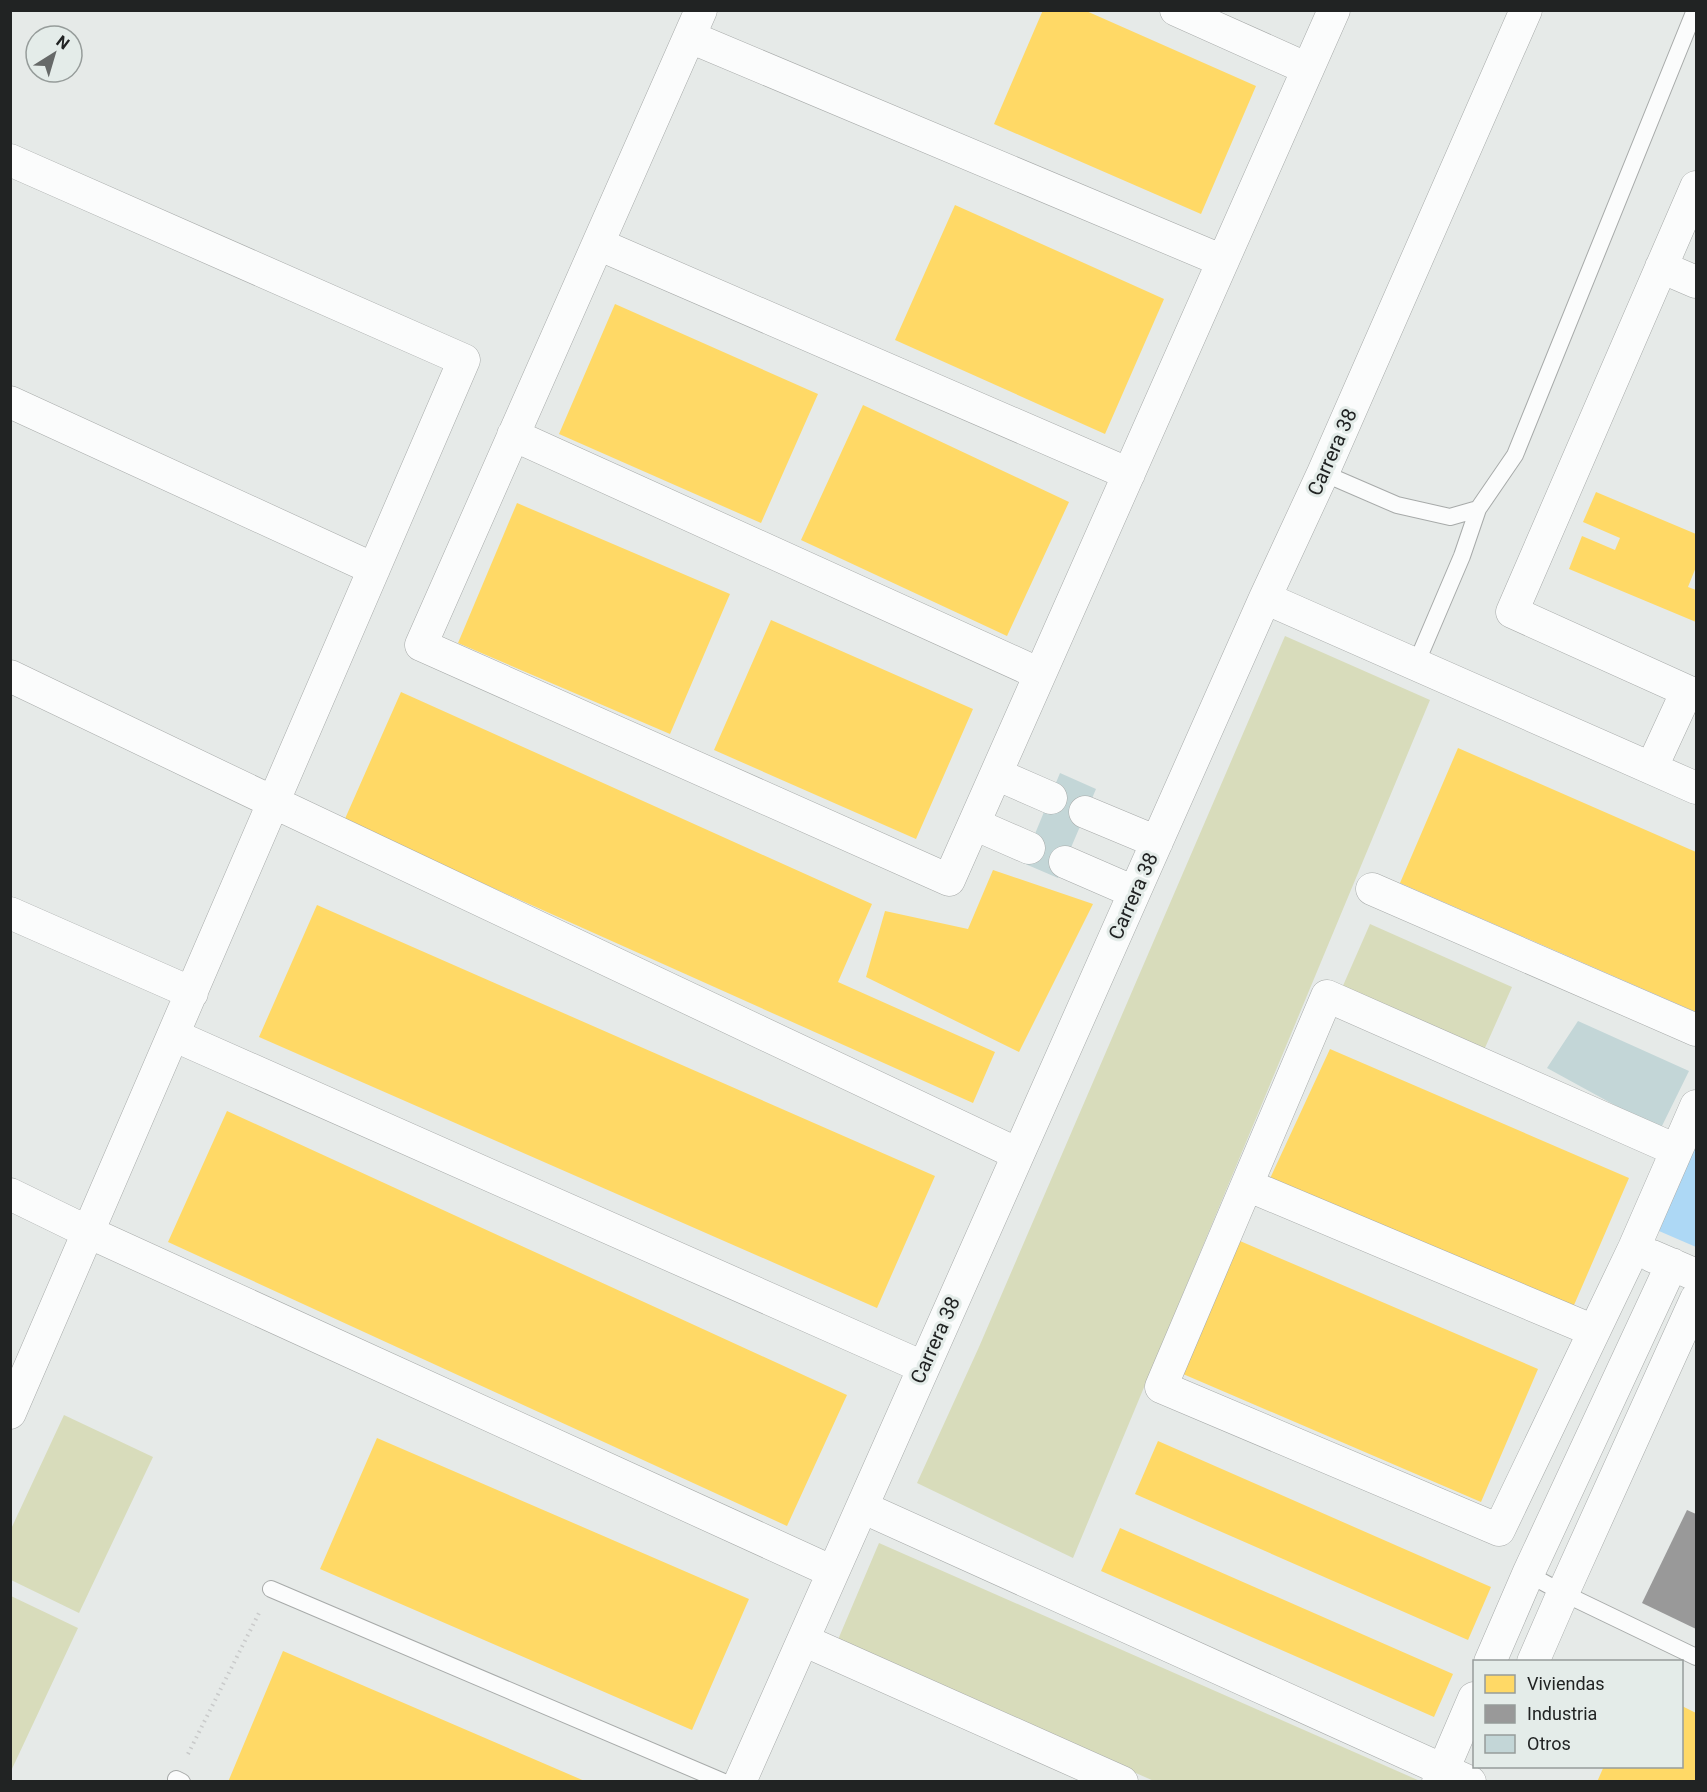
<svg xmlns="http://www.w3.org/2000/svg" width="1707" height="1792" viewBox="0 0 1707 1792" font-family="Roboto,sans-serif">
<style>
.green{fill:#d8dcbb}
.water{fill:#add8f5}
.homes{fill:#ffd966}
.industry{fill:#999}
.building{fill:#c3d6d7}
.lines{fill:none;stroke-linecap:round;stroke-linejoin:round}
.lane-casing{stroke:#a7aaa9;stroke-width:18}
.street-casing{stroke:#a7aaa9;stroke-width:33}
.path{stroke:#c9caca;stroke-width:4;stroke-dasharray:1.5 4.5;stroke-linecap:butt}
.lane{stroke:#fbfcfc;stroke-width:16}
.street{stroke:#fbfcfc;stroke-width:32}
.labels{text-anchor:middle;stroke-width:6;stroke-linejoin:round;paint-order:stroke}
.street-label{font-size:20px;fill:#212323;stroke:#e4ece9}
</style>
<rect width="100%" height="100%" fill="#e6eae8"/>
<path class="green" d="M1285,636L1430,700L1073,1558L917,1483L979,1347Z
M1370,924L1512,987L1484,1050L1342,988Z
M64,1415L153,1457L79,1613L11,1580V1529Z
M879,1543L1420,1781H1154L837,1642Z
M11,1596L78,1628L11,1771Z"/>
<path class="water" d="M1696,1141V1247L1659,1231Z"/>
<path class="homes" d="M1043,10H1084L1256,86L1201,214L994,124Z
M955,205L1164,299L1105,434L895,340Z
M615,304L818,394L761,523L559,434Z
M863,405L1069,502L1007,636L801,540Z
M1596,492L1696,534V567L1688,587L1696,590V622L1569,569L1582,536L1615,550L1620,538L1583,522Z
M517,503L730,594L670,734L458,643Z
M771,620L973,709L916,839L714,750Z
M401,692L872,904L838,982L995,1052L973,1103L344,821Z
M1458,748L1696,852V1012L1400,883Z
M993,870L1093,904L1019,1052L866,977L885,911L968,929Z
M317,905L935,1176L877,1308L259,1037Z
M1330,1049L1629,1178L1571,1312L1267,1185Z
M227,1111L847,1395L787,1526L168,1242Z
M1240,1241L1538,1369L1481,1502L1183,1374Z
M377,1438L749,1599L692,1730L320,1569Z
M1158,1441L1491,1587L1468,1640L1135,1494Z
M1120,1528L1453,1674L1434,1717L1101,1571Z
M283,1651L587,1782H228Z
M1682,1706L1696,1713V1782H1597L1604,1766H1682Z"/>
<path class="industry" d="M1687,1510L1696,1514V1629L1642,1603Z"/>
<path class="building" d="M1060,773L1096,789L1058,878L1023,863Z
M1578,1021L1689,1071L1660,1130L1547,1068Z"/>
<g class="lines">
<defs>
<path id="lane" d="M1323,473L1397,505L1450,517L1478,509L1515,455L1695,10
M1416,664L1462,556L1478,509
M1528,1574L1563,1593L1696,1657
M271,1589L724,1782
M176,1779L182,1782"/>
<path id="street" d="M701,10L421,645L949,880L1334,10
M1176,10L1308,69
M690,37L1223,261
M10,160L464,360L10,1413
M598,244L1129,474
M1661,267L1696,282
M10,402L374,569
M513,435L1040,674
M1265,598L1696,788
M10,676L273,802L1018,1154
M1687,691L1512,612L1696,187
M1652,767L1687,691L1696,695
M996,774L1051,798
M1085,812L1157,842
M974,824L1029,848
M1065,862L1134,892
M1372,889L1696,1030
M10,913L192,993
M173,1035L923,1367
M1676,1150L1327,996L1161,1387L1499,1530L1634,1248L1696,1106
M1247,1185L1594,1331
M10,1194L88,1232L833,1572
M1652,1256L1696,1275
M862,1507L1470,1782
M803,1640L1122,1782
M1490,1662L1528,1574L1672,1264
M1533,1662L1563,1593L1696,1299
M740,1782L1265,598L1323,473L1526,10
M1438,1782L1474,1698"/>
</defs>
<use href="#lane" class="lane-casing"/>
<use href="#street" class="street-casing"/>
<path class="path" d="M188,1754L259,1613"/>
<use href="#lane" class="lane"/>
<use href="#street" class="street"/>
</g>
<g class="labels">
<g class="street-label">
<text transform="translate(1332 452) rotate(-66)" y="7">Carrera 38</text>
<text transform="translate(1133 896) rotate(-66)" y="7">Carrera 38</text>
<text transform="translate(935 1340) rotate(-66)" y="7">Carrera 38</text>
</g>
</g>
<rect width="1707" height="1792" fill="none" stroke="#212323" stroke-width="24"/>
<rect x="1473" y="1660" width="210" height="108" fill="#e4ece9" stroke="#969c9a" stroke-width="1.5"/>
<rect x="1485" y="1675" width="30" height="18" fill="#ffd966" stroke="#969c9a" stroke-width="1.5"/>
<text x="1527" y="1690" font-size="18" fill="#212323">Viviendas</text>
<rect x="1485" y="1705" width="30" height="18" fill="#999999" stroke="#969c9a" stroke-width="1.5"/>
<text x="1527" y="1720" font-size="18" fill="#212323">Industria</text>
<rect x="1485" y="1735" width="30" height="18" fill="#c3d6d7" stroke="#969c9a" stroke-width="1.5"/>
<text x="1527" y="1750" font-size="18" fill="#212323">Otros</text>
<g transform="translate(54 54) rotate(37)"><circle r="28" fill="#e4ece9" stroke="#969c9a" stroke-width="1.5"/>
<path d="M0-4.5L10 22L0 15L-10 22Z" fill="#666968"/>
<text y="-9" font-size="16" font-weight="bold" text-anchor="middle" fill="#212323">N</text>
</g>
</svg>
